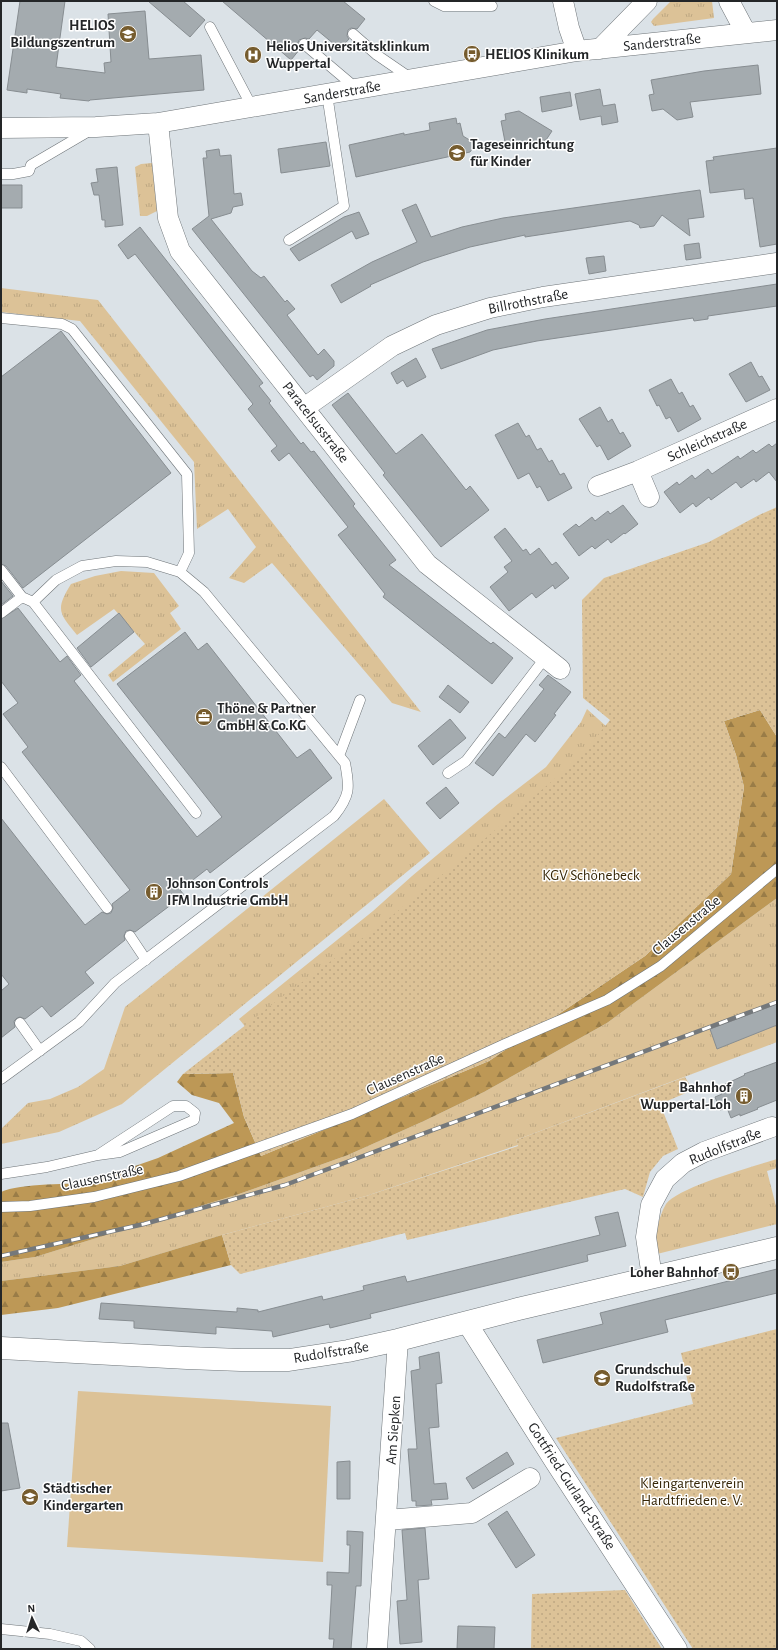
<svg xmlns="http://www.w3.org/2000/svg" width="778" height="1650" viewBox="0 0 778 1650" font-family="'Alegreya Sans',sans-serif">
<style>
.grass{fill:url(#grass-tufts)}
.forest{fill:url(#forest-firs)}
.park{fill:#dcc297}
.garden{fill:url(#garden-dots)}
.building{fill:#a4abaf;stroke:#878d91}
.lines{fill:none;stroke-linecap:round;stroke-linejoin:round}
.service-casing{stroke:#6e7478;stroke-width:11}
.minor-casing{stroke:#6e7478;stroke-width:21}
.tertiary-casing{stroke:#6e7478;stroke-width:23}
.service{stroke:#fff;stroke-width:10}
.minor{stroke:#fff;stroke-width:20}
.tertiary{stroke:#fff;stroke-width:22}
.rail-casing{stroke:#74787b;stroke-width:4.5}
.rail{stroke:#fff;stroke-width:3;stroke-dasharray:9;stroke-linecap:butt}
.labels{text-anchor:middle;stroke-width:3;stroke-linejoin:round;paint-order:stroke}
.poi-label{font-size:15px;font-weight:bold;fill:#242628;stroke:#fff;text-anchor:start}
.street-label{font-size:15px;fill:#242628;stroke:#fff}
.park-label{font-size:15px;fill:#362607;stroke:#fff}
</style>
<defs>
<pattern id="grass-tufts" width="24" height="20" patternUnits="userSpaceOnUse"><rect width="24" height="20" fill="#dcc297"/><path d="M3 7l-1-3M5 7V3M7 7l1-3M15 17l-1-3M17 17v-4M19 17l1-3" fill="none" stroke="#bda782"/></pattern>
<pattern id="forest-firs" width="22" height="20" patternUnits="userSpaceOnUse"><rect width="22" height="20" fill="#bd9856"/><path d="M5 1l3.5 6h-7zM16 11l3.5 6h-7z" fill="#997c47"/></pattern>
<pattern id="garden-dots" width="8" height="8" patternUnits="userSpaceOnUse"><rect width="8" height="8" fill="#dcc297"/><path d="M2 2h.1M6 6h.1" fill="none" stroke="#bda782" stroke-width="1.8" stroke-linecap="round"/></pattern>
</defs>
<rect width="100%" height="100%" fill="#dbe2e7"/>
<path class="grass" d="M671,1H712L714,18L654,26L651,22L653,19Z
M152,163L157,211L147,216H140L135,167L141,164Z
M1,288L98,300L421,712L392,703L272,563L244,583L229,578L256,547L228,509L197,529L194,462L80,321L1,312Z
M121,571L154,573L179,606L170,613L181,629L113,682L108,675L145,644L114,609L77,635C59,613 55,610 71,584L95,576Z
M587,709L608,728L560,786L248,1030L239,1019L373,911L412,876L498,804L546,767L581,722Z
M384,799L430,853L122,1104L59,1132L1,1144V1129L28,1103L50,1099L78,1087L104,1069L125,1007Z
M777,898V1042L516,1140L518,1145L366,1196L222,1235L120,1266L1,1281V1262L35,1257L239,1194L348,1155L424,1121L484,1092L607,1023Z
M777,1159V1168L767,1171L777,1210V1224L653,1255C656,1238 657,1219 666,1204C678,1187 755,1166 777,1159Z"/>
<path class="forest" d="M760,710L777,737V898L607,1023L484,1092L424,1121L348,1155L239,1194L35,1257L1,1262V1192C20,1183 72,1184 95,1183L92,1181L158,1158L234,1123L219,1103L192,1095L177,1082L183,1074L233,1073L244,1117L261,1156L489,1061L645,956L731,874L744,787L736,755L724,721Z
M222,1235L231,1265L58,1308L1,1315V1281L120,1266Z"/>
<path class="park" d="M78,1391L331,1406L323,1562L67,1547Z"/>
<path class="garden" d="M777,507V737L760,710L724,721L736,755L744,787L731,874L645,956L489,1061L261,1156L244,1117L233,1073L183,1074L279,999L383,923L460,860L579,758L610,720L583,698L582,600L604,578L709,542L759,515Z
M685,1077L693,1090L660,1104L678,1149L663,1156L650,1172L643,1197L625,1189L407,1240L405,1233L240,1274L231,1265L222,1235L366,1196L518,1146L516,1140Z
M777,1329V1649H693L556,1438L693,1404L681,1353Z
M625,1590L662,1649H531L532,1594Z"/>
<path class="building" d="M20,1H65L56,67L105,73L104,63L111,62L108,14L145,11L149,59L201,55L204,90L90,100L89,101L60,98L61,94L27,89V93L7,90Z
M148,1H183L205,20L190,37Z
M222,1H343L365,19L357,29L351,28L348,30L347,36L349,39L340,49L317,30L309,39L305,38L299,40L298,43L300,49L291,60Z
M758,65L761,94L690,102L693,117L677,120L663,109L652,111L649,95L654,94L651,80L704,71Z
M600,89L603,106L615,104L618,122L602,125L601,116L580,120L575,94Z
M570,92L572,106L542,112L540,97Z
M519,111L552,131L546,140L506,147L501,121L506,120L505,114Z
M456,118L457,124L460,123L463,136L476,144L470,152L356,177L349,145L404,133V135L430,130L429,123Z
M326,142L330,166L281,173L278,149Z
M777,148V244L760,247L753,198L745,199L744,189L710,193L706,161L714,160L713,157Z
M219,149L220,156L231,155L234,194L241,193L243,205L233,207L231,213L211,219L252,271L261,278L264,276L285,302L287,300L295,309L287,315L318,355L324,349L334,361V366L317,380L313,375L310,377L192,229L209,216L203,158H207L206,151Z
M117,167L123,225L105,227V220H102L99,195H94L91,183L98,182L96,169Z
M1,185H22V208H1Z
M700,190L704,217L688,219L690,236L662,215L654,226L640,228L639,225L630,221L525,237V235L470,247L423,262L370,285L371,286L341,303L331,285L372,262L417,242L402,210L416,204L431,237L462,227L503,218Z
M359,212L369,234L356,239L352,231L299,261L290,249L344,217Z
M140,227L263,383L259,386L271,401L269,403L301,444L303,442L311,452L314,451L355,504L353,506L396,560L389,565L491,644L493,642L513,658L492,684L383,597L385,594L338,535L348,527L289,453L279,461L271,451L277,446L248,409L253,404L135,254L128,259L118,245Z
M699,243L701,258L686,260L684,245Z
M604,256L606,271L589,274L586,258Z
M777,284V306L708,316V319L694,321L693,318L537,341L493,350L441,369L432,349L487,330L545,319Z
M61,331L171,473L23,588L6,566L1,564V377Z
M416,358L426,377L407,387L403,380L397,384L391,373Z
M751,362L759,377L762,376L770,390L746,402L729,374Z
M671,379L679,394L682,392L690,407L693,405L701,419L678,432L670,417L666,419L659,405L657,406L649,390Z
M348,393L396,454L422,434L466,490L470,486L489,510L441,547L383,475L385,473L332,405Z
M600,407L608,422L612,419L620,434L623,432L631,446L608,460L600,445L597,447L579,419Z
M518,423L526,437L529,435L537,450L541,448L549,462L552,460L560,475L564,473L572,488L548,501L540,486L537,488L529,473L518,479L495,435Z
M777,443V482L769,472L756,482L754,479L741,488L736,482L711,500L709,497L696,507L693,503L680,513L664,492L677,482L679,485L692,475L695,479L708,469L712,474L738,456L740,459L753,450L756,453L769,444L772,447Z
M623,505L638,524L625,534L624,533L611,543L608,539L595,549L592,546L579,556L563,534L576,524L579,527L592,517L595,521L608,511L610,514Z
M505,528L523,551L526,549L530,555L539,548L552,565L556,562L569,578L555,589L553,585L536,598L532,593L509,611L490,587L508,572L504,567L512,561L494,537Z
M1,581L13,596L1,605Z
M18,608L60,662L67,656L81,675L74,681L197,837L222,817L117,684L185,632L198,650L207,643L297,758L310,749L332,778L210,873L207,869L180,890L184,895L135,932L130,930L126,931L124,936L125,940L85,972L94,983L51,1017L42,1006L25,1019L20,1017L17,1018L14,1021L15,1027L1,1038V991L9,984L1,974V818L85,925L102,912L107,914L111,913L113,908L112,904L130,890L22,752L28,747L3,714L18,703L1,681V619Z
M119,613L134,632L91,667L77,648Z
M548,675L571,692L554,714L556,715L535,742L526,734L493,776L475,763L499,733L505,738L544,689L539,685Z
M448,685L469,702L460,713L439,697Z
M450,719L466,738L433,765L418,746Z
M446,787L459,803L440,819L426,803Z
M777,1004V1025L717,1049L710,1029Z
M777,1062V1100L757,1108L758,1109L740,1116V1114L731,1118L727,1108L720,1110L715,1097L722,1094L719,1087L745,1075L744,1074Z
M618,1212L626,1246L587,1255L588,1261L370,1314L371,1318L330,1328L329,1324L273,1337L272,1331L216,1327V1334L134,1328V1321L99,1319L101,1303L237,1312V1308L258,1310V1312L322,1296L323,1300L364,1290L363,1286L405,1276L407,1282L600,1235L595,1217Z
M777,1269V1293L665,1320L668,1332L543,1363L537,1340L603,1324L600,1313Z
M439,1352L442,1383L436,1384L439,1427L429,1428L434,1484L446,1483L448,1499L431,1500L432,1505L416,1506V1501H412L408,1449H417L411,1371L420,1369L419,1357Z
M1,1423H8L20,1488L1,1491Z
M507,1452L514,1464L473,1489L466,1478Z
M350,1461V1499H337V1462Z
M507,1511L535,1555L516,1568L488,1524Z
M425,1528L429,1579L418,1580L422,1642L400,1644L397,1601L407,1600L402,1530Z
M347,1531L363,1532L361,1586H356L351,1649H333L334,1639H329L332,1585H327V1572L349,1573L350,1545H347Z
M458,1626L495,1627L494,1649H457Z"/>
<g class="lines">
<defs>
<path id="service" d="M434,1L444,6H492
M210,27L252,107
M353,34L377,55L412,79
M304,44L356,88
M1,174H13L29,171L31,165L89,131
M289,240L344,206L327,94
M1,318L62,324L72,329L187,474L189,553L180,572L204,592L345,763C350,788 350,796 334,816L115,983L79,1022L1,1079
M1,570L22,597L33,602L196,813
M33,602L56,580L82,566L116,561L147,562L180,572
M1,613L22,597
M339,756L360,700
M1,767L107,908
M448,773L466,761L545,658
M130,936L146,960
M20,1023L40,1051
M1,1174L47,1167L98,1155L120,1152L194,1120L195,1113L186,1106H173L98,1155
M1,1207L30,1206L94,1197L179,1176L352,1114L505,1044L607,1000L661,966L777,869
M1,1629L50,1634L81,1641L90,1649"/>
<path id="minor" d="M563,1L569,28L577,51
M729,1L746,33
M600,49L647,1
M158,123L168,218L180,251L427,564L560,669
M1,128L96,127L158,123L577,51L777,30
M304,408L392,346L436,325L490,308L543,297L777,263
M638,471L649,497
M598,486L638,471L777,409
M652,1277L646,1237L651,1205L665,1179L683,1163L704,1152L772,1127
M467,1323L555,1462L677,1649
M387,1520L472,1513L530,1478
M377,1649L398,1340"/>
<path id="tertiary" d="M1,1348L187,1358L241,1360H289L348,1351L398,1340L518,1309L777,1248"/>
</defs>
<use href="#service" class="service-casing"/>
<use href="#minor" class="minor-casing"/>
<use href="#tertiary" class="tertiary-casing"/>
<use href="#service" class="service"/>
<use href="#minor" class="minor"/>
<use href="#tertiary" class="tertiary"/>
<defs>
<path id="rail" d="M1,1256L144,1224L285,1185L777,1002"/>
</defs>
<use href="#rail" class="rail-casing"/>
<use href="#rail" class="rail"/>
</g>
<defs>
<symbol id="school-disc" viewBox="-11 -11 22 22"><circle r="9.5" fill="#765c2e" stroke="#fff"/><path d="M0-5L7-2L0 1L-7-2ZM-4 1L0 2.5L4 1V4Q0 6-4 4Z" fill="#fff"/></symbol>
<symbol id="bus-disc" viewBox="-11 -11 22 22"><circle r="9.5" fill="#765c2e" stroke="#fff"/><path d="M-5-6H5V4H4V6H2V4H-2V6H-4V4H-5ZM-3.5-4V0h7V-4ZM-3.5 1.2v1.5H-2V1.2ZM2 1.2v1.5H3.5V1.2Z" fill="#fff"/></symbol>
<symbol id="hospital-disc" viewBox="-11 -11 22 22"><circle r="9.5" fill="#765c2e" stroke="#fff"/><path d="M-5-5h3v3.5h4V-5h3V5h-3V1.5h-4V5h-3Z" fill="#fff"/></symbol>
<symbol id="office-disc" viewBox="-11 -11 22 22"><circle r="9.5" fill="#765c2e" stroke="#fff"/><path d="M-6-3h4V-5.5h4V-3h4V5H-6ZM-1-4.5V-3h2v-1.5ZM-6 0V1H6V0Z" fill="#fff"/></symbol>
<symbol id="building-disc" viewBox="-11 -11 22 22"><circle r="9.5" fill="#765c2e" stroke="#fff"/><path d="M-4-6H4V6H1V3H-1V6H-4ZM-2.5-4.3h1.7v1.8h-1.7ZM.8-4.3h1.7v1.8H.8ZM-2.5-1h1.7V.8h-1.7ZM.8-1h1.7V.8H.8Z" fill="#fff"/></symbol>
</defs>
<g fill-rule="evenodd">
<use href="#school-disc" x="118" y="24" width="20" height="20"/>
<use href="#bus-disc" x="462" y="44" width="20" height="20"/>
<use href="#hospital-disc" x="243" y="45" width="20" height="20"/>
<use href="#school-disc" x="447" y="143" width="20" height="20"/>
<use href="#office-disc" x="194" y="707" width="20" height="20"/>
<use href="#building-disc" x="144" y="882" width="20" height="20"/>
<use href="#building-disc" x="734" y="1086" width="20" height="20"/>
<use href="#bus-disc" x="721" y="1262" width="20" height="20"/>
<use href="#school-disc" x="592" y="1368" width="20" height="20"/>
<use href="#school-disc" x="20" y="1487" width="20" height="20"/>
</g>
<g class="labels">
<g class="poi-label">
<text x="115" y="30" text-anchor="end">HELIOS<tspan x="115" dy="17">Bildungszentrum</tspan></text>
<text x="266" y="51">Helios Universitätsklinkum<tspan x="266" dy="17">Wuppertal</tspan></text>
<text x="485" y="59">HELIOS Klinikum</text>
<text x="470" y="149">Tageseinrichtung<tspan x="470" dy="17">für Kinder</tspan></text>
<text x="217" y="713">Thöne &amp; Partner<tspan x="217" dy="17">GmbH &amp; Co.KG</tspan></text>
<text x="167" y="888">Johnson Controls<tspan x="167" dy="17">IFM Industrie GmbH</tspan></text>
<text x="731" y="1092" text-anchor="end">Bahnhof<tspan x="731" dy="17">Wuppertal-Loh</tspan></text>
<text x="718" y="1277" text-anchor="end">Loher Bahnhof</text>
<text x="615" y="1374">Grundschule<tspan x="615" dy="17">Rudolfstraße</tspan></text>
<text x="43" y="1493">Städtischer<tspan x="43" dy="17">Kindergarten</tspan></text>
</g>
<g class="street-label">
<text transform="translate(662 42) rotate(-6)" y="5">Sanderstraße</text>
<text transform="translate(342 92) rotate(-10)" y="5">Sanderstraße</text>
<text transform="translate(528 301) rotate(-11)" y="5">Billrothstraße</text>
<text transform="translate(316 422) rotate(52)" y="5">Paracelsusstraße</text>
<text transform="translate(707 440) rotate(-24)" y="5">Schleichstraße</text>
<text transform="translate(686 925) rotate(-40)" y="5">Clausenstraße</text>
<text transform="translate(405 1074) rotate(-24)" y="5">Clausenstraße</text>
<text transform="translate(725 1146) rotate(-22)" y="5">Rudolfstraße</text>
<text transform="translate(102 1177) rotate(-12)" y="5">Clausenstraße</text>
<text transform="translate(331 1352) rotate(-9)" y="5">Rudolfstraße</text>
<text transform="translate(393 1430) rotate(-86)" y="5">Am Siepken</text>
<text transform="translate(572 1486) rotate(57)" y="5">Gottfried-Gurland-Straße</text>
</g>
<g class="park-label">
<text x="591" y="880">KGV Schönebeck</text>
<text x="692" y="1488">Kleingartenverein<tspan x="692" dy="17">Hardtfrieden e. V.</tspan></text>
</g>
</g>
<rect width="778" height="1650" fill="none" stroke="#242628" stroke-width="4"/>
<g transform="translate(32 1618) rotate(356)" stroke="#ffffff" stroke-width="3" paint-order="stroke">
<path d="M0-3L7 15L0 10L-7 15Z" fill="#242628"/>
<text y="-6" font-size="11" font-weight="bold" text-anchor="middle" fill="#242628">N</text>
</g>
</svg>
